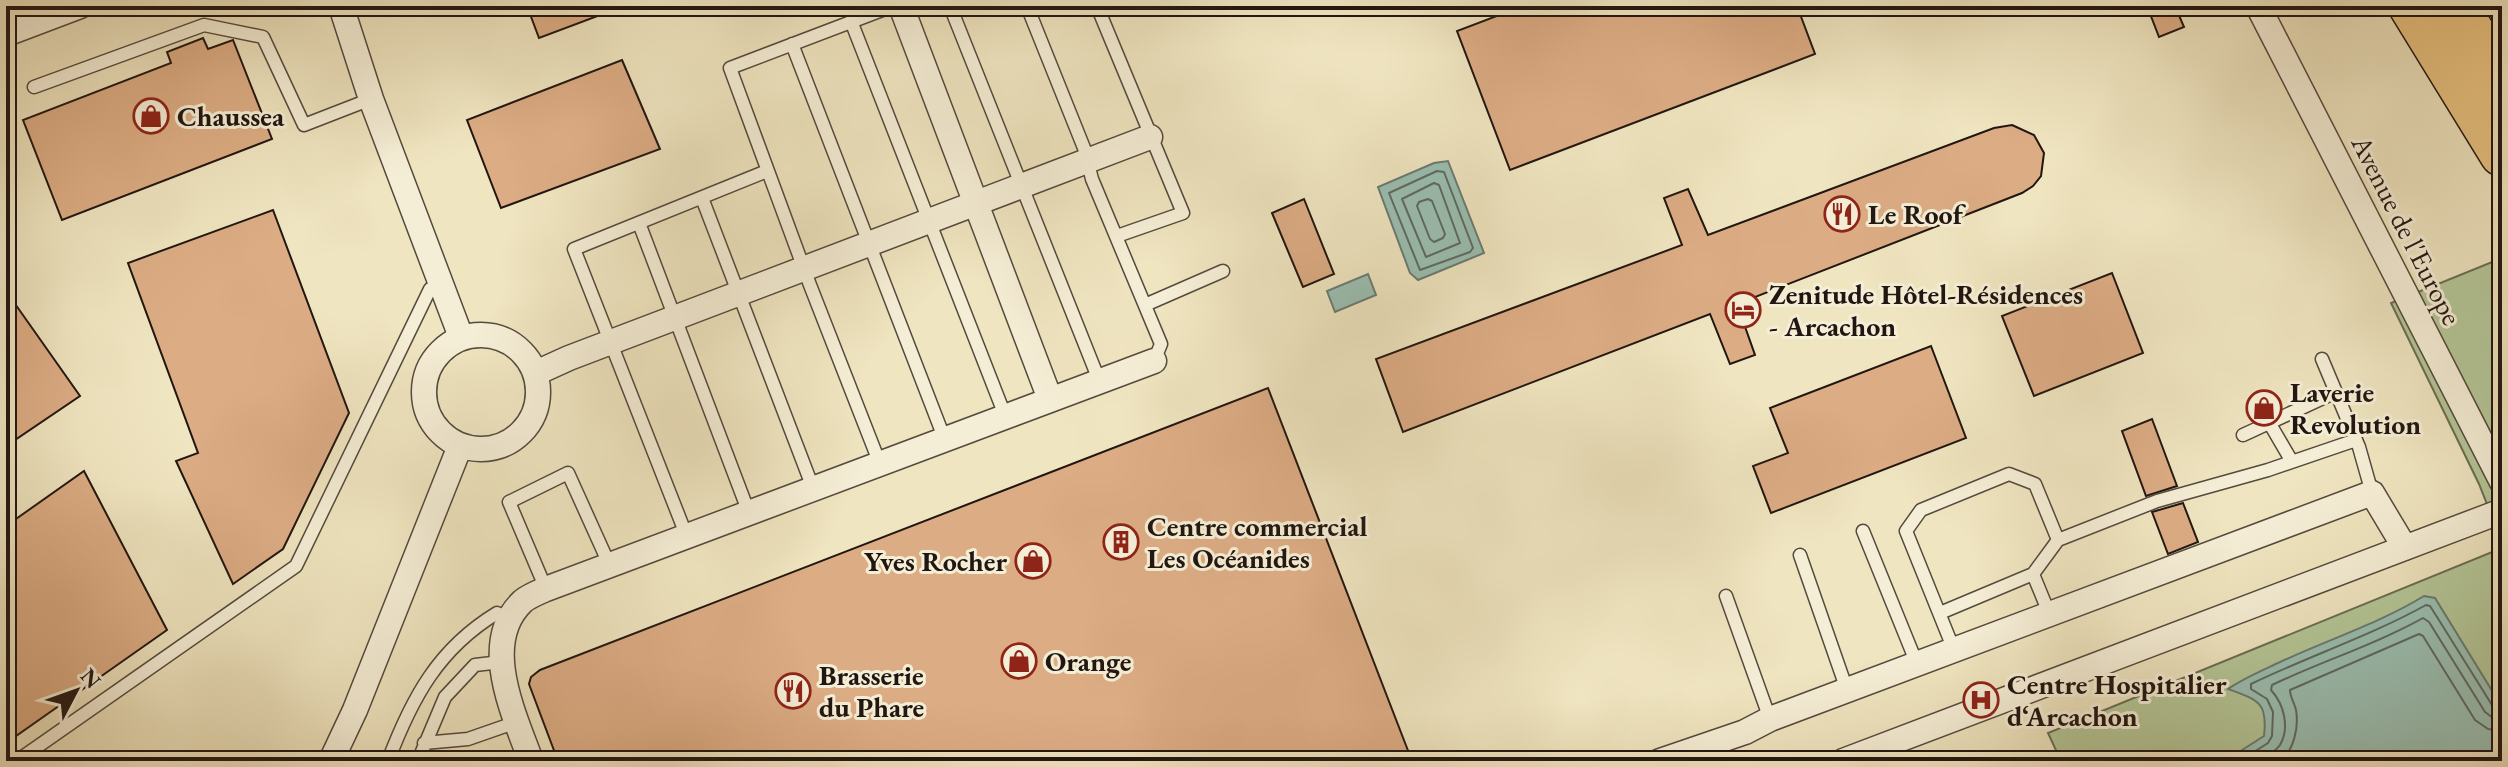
<svg xmlns="http://www.w3.org/2000/svg" width="2508" height="767" viewBox="0 0 2508 767" font-family="'EB Garamond',serif">
<style>
.green{fill:#b4c697;stroke:#6a6e54;stroke-width:2}
.water{fill:#9abfb2;stroke:#6a7b72;stroke-width:2}
.lines{fill:none;stroke-linecap:round;stroke-linejoin:round}
.shore{stroke:#5e6a62;stroke-width:2}
.building{fill:#dcac84;stroke:#211611;stroke-width:2}
.lane-casing{stroke:#544a3d;stroke-width:15}
.street-casing{stroke:#544a3d;stroke-width:27}
.highway-casing{stroke:#211611;stroke-width:47}
.lane{stroke:#f5eed6;stroke-width:12}
.street{stroke:#f5eed6;stroke-width:24}
.highway{stroke:#e8c280;stroke-width:44}
.labels{text-anchor:middle;stroke-width:6;stroke-linejoin:round;paint-order:stroke}
.poi-label{font-size:28px;font-weight:bold;fill:#211611;stroke:#f5eed6;text-anchor:start}
.street-label{font-size:28px;fill:#211611;stroke:#f5eed6}
</style>
<rect width="100%" height="100%" fill="#efe5c0"/>
<filter id="stains"><feTurbulence type="fractalNoise" baseFrequency=".0025" numOctaves="4"/><feColorMatrix values="0 0 0 0 .2 0 0 0 0 .09 0 0 0 0 .02 0 0 0 .5 -.17"/></filter>
<radialGradient id="worn" r=".72"><stop offset=".6" stop-color="#630" stop-opacity="0"/><stop offset="1" stop-color="#630" stop-opacity=".3"/></radialGradient>
<path class="green" d="M2502,258V542L2479,484L2391,303Z
M2502,548V761H2061L2048,733Z"/>
<path class="water" d="M1448,161L1484,253L1418,280L1410,273L1378,187L1434,163Z
M1368,274L1376,295L1335,312L1327,291Z
M2424,596L2435,598L2502,707V761H2225L2264,736C2268,702 2258,700 2228,689C2244,678 2261,671 2278,663C2327,640 2378,624 2424,596Z"/>
<g class="lines">
<path class="shore" d="M1437,171L1444,172L1473,248L1470,252L1420,270L1389,193Z
M1434,183L1439,185L1460,243L1426,257L1402,199Z
M1428,199L1432,201L1445,234L1443,238L1434,242L1430,239L1417,206L1419,202Z
M2240,761L2268,743L2272,736L2273,712L2267,699L2251,689V684C2309,656 2370,636 2426,605L2430,606L2437,617L2492,705L2502,709
M2259,761C2266,757 2275,752 2280,745C2290,728 2284,704 2271,690L2272,685C2322,661 2375,645 2423,618L2429,622L2485,712L2493,718L2502,719
M2281,761C2294,749 2299,727 2296,710C2294,702 2290,697 2290,690L2419,634L2423,636L2475,720L2488,729L2502,731"/>
</g>
<path class="building" d="M527,6H618L619,8L539,38Z
M1523,6H1797L1815,54L1510,170L1457,31Z
M2162,6H2175L2184,27L2159,37L2149,11Z
M203,38L208,49L233,40L272,139L62,220L23,120L171,63L167,52Z
M622,60L660,149L501,208L467,120Z
M2012,125L2034,135L2044,153L2041,176L2033,186L2022,193L1737,304L1755,355L1730,364L1710,314L1403,432L1376,359L1682,245L1664,198L1688,189L1708,235L1994,128Z
M1304,199L1334,274L1303,287L1272,213Z
M273,210L349,413L283,549L233,584L176,461L198,453L128,263Z
M2112,273L2143,353L2034,396L2002,316Z
M6,291L80,396L6,446Z
M1931,346L1966,438L1771,513L1753,466L1788,453L1770,408Z
M1268,388L1412,761H558L529,684L531,677L540,670Z
M2152,419L2177,486L2146,496L2122,431Z
M84,471L167,630L6,743V526Z
M2183,503L2198,542L2168,554L2152,512Z"/>
<g class="lines">
<defs>
<path id="lane" d="M950,6L1099,380
M1027,6L1084,148L1092,179L1161,344L1154,361
M1097,6L1183,213L1117,236
M851,21L1006,418
M792,44L945,440
M34,87L204,25L263,37L304,125L371,99
M702,198L813,488
M639,223L749,513
M1145,305L1223,271
M2322,359L2359,447L2372,493
M2270,424L2291,460
M2243,435L2336,392
M880,464L810,285L730,68L893,6
M1863,531L1917,664
M687,537L574,249L767,171
M2058,540L2157,501L2268,470L2356,440
M1800,555L1847,690
M546,589L509,502L568,473L610,566
M1726,596L1770,719
M1940,613L2033,574
M1954,650L1906,531L1921,510L2009,474L2035,484L2058,540L2033,574L2049,613
M424,743L468,739L517,722
M17,761L296,566L430,289L443,285
M388,761C412,698 438,649 497,613L510,619
M418,761L445,697L475,665L501,662"/>
<path id="street" d="M341,6L371,99L461,337
M901,6L1050,399
M2258,6L2502,482
M6,34L80,6
M424 392a57 57 0 1 1 114 0a57 57 0 1 1-114 0Z
M536,373L569,358L1150,137
M331,761L355,710L460,446
M531,761C514,714 479,642 523,601C529,596 539,592 546,589L1154,361
M1660,761L1745,732L1770,719L2372,493L2405,548
M1843,761L2502,511"/>
<path id="highway" d="M2411,6L2502,154
M2456,6L2502,81"/>
</defs>
<use href="#lane" class="lane-casing"/>
<use href="#street" class="street-casing"/>
<use href="#highway" class="highway-casing"/>
<use href="#lane" class="lane"/>
<use href="#street" class="street"/>
<use href="#highway" class="highway"/>
</g>
<defs>
<symbol id="shop-ring" viewBox="-11 -11 22 22"><circle r="9.5" fill="#f5eed6" stroke="#8f2418" stroke-width="1.5"/><path d="M-5-2.5h2.3a2.7 3.5 0 0 1 5.4 0H5L5.5 6h-11ZM-1.5-2.5h3a1.5 2.3 0 0 0-3 0Z" fill="#8f2418"/></symbol>
<symbol id="restaurant-ring" viewBox="-11 -11 22 22"><circle r="9.5" fill="#f5eed6" stroke="#8f2418" stroke-width="1.5"/><path d="M-5-6h1v4h1v-4h1v4h1v-4h1v5L-1.5 .5V6h-2V.5L-5-1ZM5-6V6H3V1.5H1.5Q1.5-4 5-6Z" fill="#8f2418"/></symbol>
<symbol id="hotel-ring" viewBox="-11 -11 22 22"><circle r="9.5" fill="#f5eed6" stroke="#8f2418" stroke-width="1.5"/><path d="M-6-4.5h1.5V1H6V5H4.5V3h-9V5H-6ZM-4 0a1.8 1.8 0 1 1 3.6 0ZM.5 0V-2.5h3Q6-2.5 6 0Z" fill="#8f2418"/></symbol>
<symbol id="building-ring" viewBox="-11 -11 22 22"><circle r="9.5" fill="#f5eed6" stroke="#8f2418" stroke-width="1.5"/><path d="M-4-6H4V6H1V3H-1V6H-4ZM-2.5-4.3h1.7v1.8h-1.7ZM.8-4.3h1.7v1.8H.8ZM-2.5-1h1.7V.8h-1.7ZM.8-1h1.7V.8H.8Z" fill="#8f2418"/></symbol>
<symbol id="hospital-ring" viewBox="-11 -11 22 22"><circle r="9.5" fill="#f5eed6" stroke="#8f2418" stroke-width="1.5"/><path d="M-5-5h3v3.5h4V-5h3V5h-3V1.5h-4V5h-3Z" fill="#8f2418"/></symbol>
</defs>
<g fill-rule="evenodd">
<use href="#shop-ring" x="131" y="96" width="40" height="40"/>
<use href="#restaurant-ring" x="1822" y="194" width="40" height="40"/>
<use href="#hotel-ring" x="1723" y="290" width="40" height="40"/>
<use href="#shop-ring" x="2244" y="388" width="40" height="40"/>
<use href="#building-ring" x="1101" y="522" width="40" height="40"/>
<use href="#shop-ring" x="1013" y="541" width="40" height="40"/>
<use href="#shop-ring" x="999" y="641" width="40" height="40"/>
<use href="#restaurant-ring" x="773" y="671" width="40" height="40"/>
<use href="#hospital-ring" x="1961" y="680" width="40" height="40"/>
</g>
<g class="labels">
<g class="poi-label">
<text x="177" y="126">Chaussea</text>
<text x="1868" y="224">Le Roof</text>
<text x="1769" y="304">Zenitude Hôtel-Résidences<tspan x="1769" dy="32">- Arcachon</tspan></text>
<text x="2290" y="402">Laverie<tspan x="2290" dy="32">Revolution</tspan></text>
<text x="1147" y="536">Centre commercial<tspan x="1147" dy="32">Les Océanides</tspan></text>
<text x="1007" y="571" text-anchor="end">Yves Rocher</text>
<text x="1045" y="671">Orange</text>
<text x="819" y="685">Brasserie<tspan x="819" dy="32">du Phare</tspan></text>
<text x="2007" y="694">Centre Hospitalier<tspan x="2007" dy="32">d‘Arcachon</tspan></text>
</g>
<g class="street-label">
<text transform="translate(2407 230) rotate(63)" y="10">Avenue de l'Europe</text>
</g>
</g>
<rect width="2508" height="767" fill="none" stroke="#efe5c0" stroke-width="32"/>
<rect x="8" y="8" width="2492" height="751" fill="none" stroke="#211611" stroke-width="4"/>
<rect x="16" y="16" width="2476" height="735" fill="none" stroke="#211611" stroke-width="2"/>
<g transform="translate(76 691) rotate(49)" stroke="#f5eed6" stroke-width="6" paint-order="stroke">
<path d="M0-6L14 30L0 20L-14 30Z" fill="#211611"/>
<text y="-12" font-size="22" font-weight="bold" text-anchor="middle" fill="#211611">N</text>
</g>
<rect width="100%" height="100%" filter="url(#stains)"/>
<rect width="100%" height="100%" fill="url(#worn)"/>
</svg>
